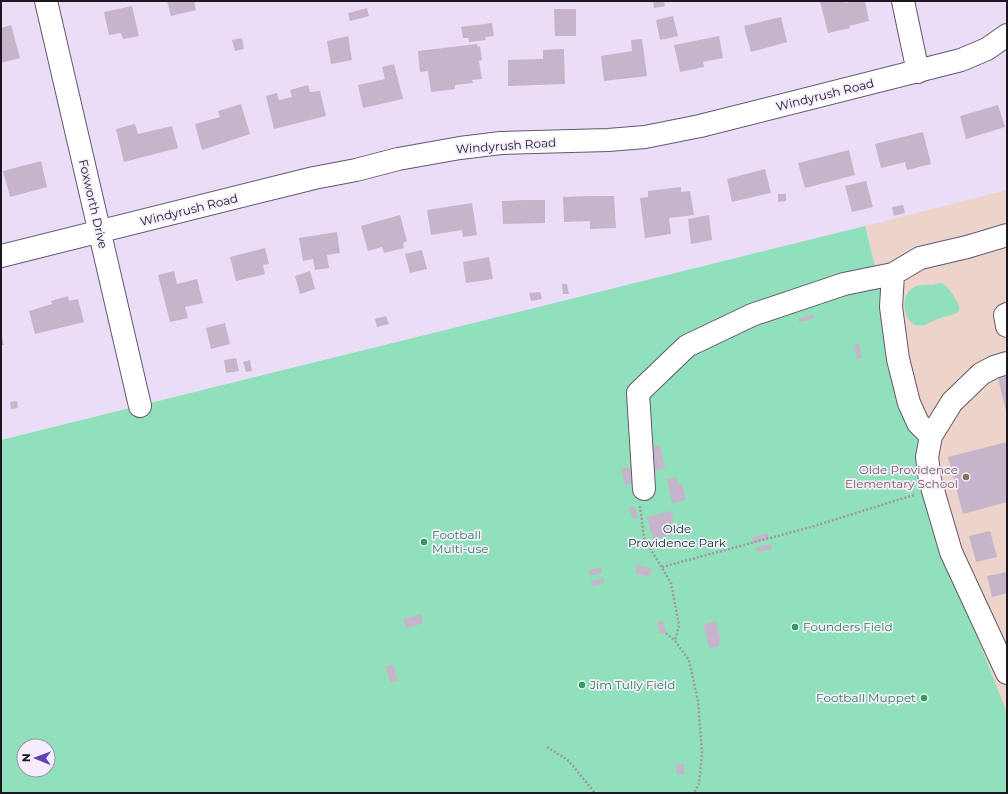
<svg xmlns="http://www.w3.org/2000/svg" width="1008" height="794" viewBox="0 0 1008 794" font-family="Montserrat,sans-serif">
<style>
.education{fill:#ecd4cb}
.green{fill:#91e0bc;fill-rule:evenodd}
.building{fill:#c6b4cb}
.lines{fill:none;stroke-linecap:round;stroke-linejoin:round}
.minor-casing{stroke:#63576d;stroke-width:24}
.path{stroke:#a297ab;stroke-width:2.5;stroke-dasharray:2 2;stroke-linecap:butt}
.minor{stroke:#fff;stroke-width:22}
.education-dot{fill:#8d6e63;stroke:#f5edfd;stroke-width:1.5}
.leisure-dot{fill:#2e9e5b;stroke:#f5edfd;stroke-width:1.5}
.labels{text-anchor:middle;stroke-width:3.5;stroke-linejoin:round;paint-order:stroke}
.street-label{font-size:12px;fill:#1c1720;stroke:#f5edfd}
.education-label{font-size:12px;fill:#785e54;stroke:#f5edfd;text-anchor:end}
.park-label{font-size:12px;fill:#10402e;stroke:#f5edfd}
.leisure-label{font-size:12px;fill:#27864d;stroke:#f5edfd;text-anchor:start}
</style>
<rect width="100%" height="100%" fill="#ebddf7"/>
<path class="education" d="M1007,190V713L951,570L865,226Z"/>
<path class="green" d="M865,226L951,570L1007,713V793H1V440ZM24,746H48V770H24Z
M940,283C946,284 949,290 953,295C967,315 955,313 941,318C935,319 930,323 924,325C905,331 899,299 910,290C919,282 930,287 940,283Z"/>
<path class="building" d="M167,1H194L196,10L171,16Z
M653,1H664L665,6L654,8Z
M820,1H845V3L853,1H865L869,21L849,26L850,28L828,33Z
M132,6L139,36L123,39L121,33L109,35L104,12Z
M367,8L369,16L350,21L348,13Z
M554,9H576V36H555Z
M673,16L678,36L660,40L656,20Z
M781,17L787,42L751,52L744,26Z
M492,23L494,36L485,37L486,40L469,42L468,38H463L461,27Z
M11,25L20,58L1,63V28Z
M348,36L352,60L331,64L327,41Z
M719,36L723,58L703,62L704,67L680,72L674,45Z
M242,38L244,49L235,51L232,40Z
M642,39L647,76L604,81L601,56L632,51L631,40Z
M477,44L478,47L480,46L482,60L479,61L482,79L472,80L473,83L455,85V89L431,92L428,71L420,72L418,51Z
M564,49L565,84L508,86V60L543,59V50Z
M394,64L403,99L363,108L358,85L385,79L382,67Z
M308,85L310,92L320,91L326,116L274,129L266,96L277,93L279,100L292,97L290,90Z
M241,104L250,134L202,150L195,124L220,117L218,111Z
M998,105L1005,127L966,139L960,116Z
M135,124L138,134L172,126L178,148L124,162L116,129Z
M923,132L931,164L907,170L905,162L881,168L875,144Z
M849,150L855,175L805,188L798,163Z
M41,161L47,187L10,197L3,171Z
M765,169L771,193L732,202L727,179Z
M866,181L873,207L852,212L845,186Z
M681,187V192L690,191L694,215L669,218L671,234L645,238L640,198L648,197V191Z
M778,194H786V201L778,202Z
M588,196H614L616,228L590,229V221L564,222L563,197Z
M524,200H545V223L503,224L502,201Z
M472,203L477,235L463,237L462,230L431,235L427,210Z
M903,205L905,213L894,216L892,207Z
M400,215L407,241L403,243L404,248L384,253L382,247L368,251L361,226Z
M709,215L712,240L691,244L688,219Z
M337,232L340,253L327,255L329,268L315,270L313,259L303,261L299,238Z
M265,248L269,264L263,265L265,274L236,281L230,257Z
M422,250L427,269L410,273L405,254Z
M489,257L493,279L466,283L463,262Z
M174,271L177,284L197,279L203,303L185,307L188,318L170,322L158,275Z
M310,271L315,289L300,294L295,276Z
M562,284H567L569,294H563Z
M540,292L542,299L531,301L529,293Z
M68,296L69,301L78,299L84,322L35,334L29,311L52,304L51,301Z
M813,315L814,319L799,322V318Z
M386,316L389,324L377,327L375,319Z
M225,323L230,344L211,349L206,328Z
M1,333L4,345H1Z
M859,344L862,358L857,359L854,345Z
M236,358L239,371L226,373L224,360Z
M250,360L252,371L246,372L243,362Z
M1007,371V411H1006L997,374Z
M17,401L18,408L11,409L10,402Z
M1007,442V502L963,514L948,457Z
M660,445L665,468L653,471L648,448Z
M630,467L634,483L625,485L621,469Z
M676,477L678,484L682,483L686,500L672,503L667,479Z
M635,506L638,518L633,519L629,508Z
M671,511L676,534L653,539L647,517Z
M990,531L997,557L976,562L969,536Z
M767,533L769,538L753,543L752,538Z
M771,544L772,549L757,553L755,548Z
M637,564L652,569L649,577L635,573Z
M601,567L602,573L590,576L589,570Z
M1007,572V593L992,597L987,576Z
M603,578L604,583L592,586L591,581Z
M421,614L423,623L406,628L403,619Z
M663,621L666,633L660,634L657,622Z
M716,621L720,637L719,646L710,649L703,625Z
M393,664L398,680L391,683L385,667Z
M684,764L685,774L677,775L676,765Z"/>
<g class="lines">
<defs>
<path id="minor" d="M46,1L140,406
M903,1L918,72
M1,256L314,178L356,170L398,159L460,148L501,143L608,140L645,137L700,126L961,60L987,49L1007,35
M1007,314L1005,315L1007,326
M1007,363L994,367L981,374L952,402L931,436L927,457L930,480L951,552L1007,673
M931,436L918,423L909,403L898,359L891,307L893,274L920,258L967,247L1007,235
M644,489L638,393L687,346L752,315L844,284L893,274"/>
</defs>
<use href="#minor" class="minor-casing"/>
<path class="path" d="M640,506L644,538L671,583L679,625L675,641
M662,567L811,527L904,498L915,495
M666,633L675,641L689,660L698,701L702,752L699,784L694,793
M547,747L569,761L595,793"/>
<use href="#minor" class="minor"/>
</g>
<circle class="education-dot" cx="966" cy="477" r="4"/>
<g class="leisure-dot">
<circle cx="424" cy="542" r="4"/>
<circle cx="795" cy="627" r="4"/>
<circle cx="582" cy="685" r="4"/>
<circle cx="924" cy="698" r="4"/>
</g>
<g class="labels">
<g class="street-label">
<text transform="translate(825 95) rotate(-14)" y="4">Windyrush Road</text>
<text transform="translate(506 146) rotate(-4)" y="4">Windyrush Road</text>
<text transform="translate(93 204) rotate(77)" y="4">Foxworth Drive</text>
<text transform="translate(189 210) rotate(-14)" y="4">Windyrush Road</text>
</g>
<g class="education-label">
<text x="958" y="474">Olde Providence<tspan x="958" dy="14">Elementary School</tspan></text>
</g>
<g class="park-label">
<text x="677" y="533">Olde<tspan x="677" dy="14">Providence Park</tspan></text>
</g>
<g class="leisure-label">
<text x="432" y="539">Football<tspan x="432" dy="14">Multi-use</tspan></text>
<text x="803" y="631">Founders Field</text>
<text x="590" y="689">Jim Tully Field</text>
<text x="916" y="702" text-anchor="end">Football Muppet</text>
</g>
</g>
<rect width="1008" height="794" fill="none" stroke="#1c1720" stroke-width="4"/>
<g transform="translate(36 758) rotate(271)"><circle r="19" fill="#f5edfd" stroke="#9e97a5"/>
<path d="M0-3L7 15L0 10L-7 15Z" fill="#623db6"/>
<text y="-6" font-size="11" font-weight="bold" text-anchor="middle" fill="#1c1720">N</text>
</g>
</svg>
